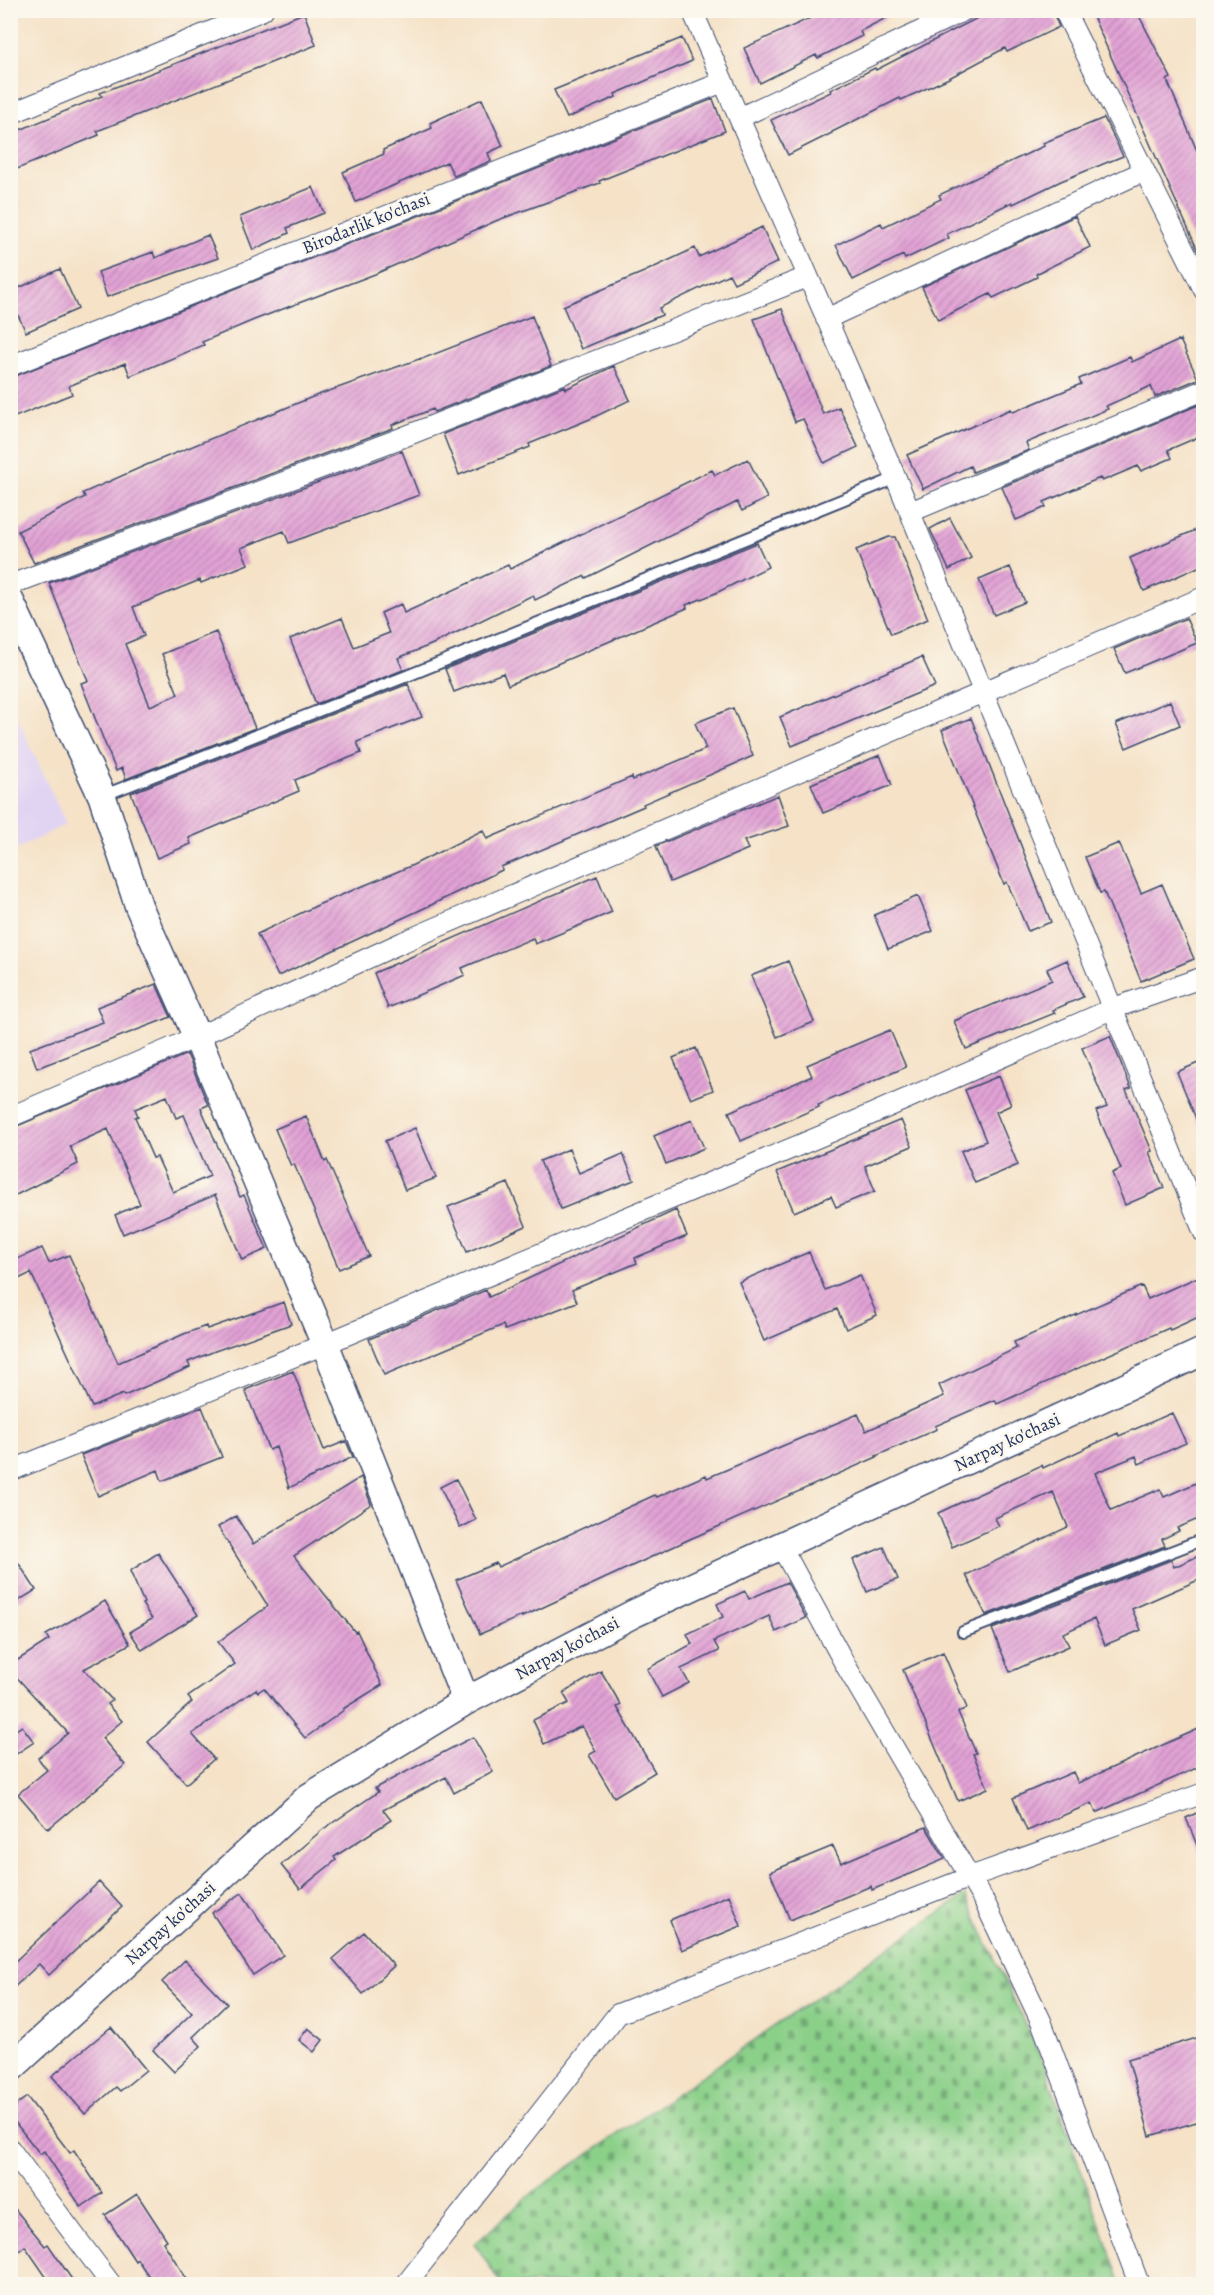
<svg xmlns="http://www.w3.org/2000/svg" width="1214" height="2295" viewBox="0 0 1214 2295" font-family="Alegreya,serif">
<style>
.built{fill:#e1d4f3}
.cemetery{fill:url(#cemetery-stones);stroke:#538074;stroke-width:1.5}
.building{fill:url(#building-hatch);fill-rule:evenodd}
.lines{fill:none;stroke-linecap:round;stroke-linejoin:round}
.lane-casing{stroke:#3c4a6e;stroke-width:14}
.street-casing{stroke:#3c4a6e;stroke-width:22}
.secondary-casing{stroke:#3c4a6e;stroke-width:30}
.lane{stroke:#fff;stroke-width:10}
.street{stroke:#fff;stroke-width:20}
.secondary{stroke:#fff;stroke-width:27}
.labels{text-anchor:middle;stroke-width:5;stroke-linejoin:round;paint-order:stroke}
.street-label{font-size:18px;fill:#1b2f5e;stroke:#fbf7ec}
</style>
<defs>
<pattern id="cemetery-stones" width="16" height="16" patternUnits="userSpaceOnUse" patternTransform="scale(1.5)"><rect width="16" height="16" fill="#8bd089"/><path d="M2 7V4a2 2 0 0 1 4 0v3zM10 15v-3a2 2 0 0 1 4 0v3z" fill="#71a973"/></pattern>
<pattern id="building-hatch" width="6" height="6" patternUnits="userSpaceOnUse" patternTransform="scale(1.5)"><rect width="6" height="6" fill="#e3a3d6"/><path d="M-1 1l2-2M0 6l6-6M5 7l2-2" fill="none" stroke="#b785b1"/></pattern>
</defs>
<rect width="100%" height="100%" fill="#fbf7ec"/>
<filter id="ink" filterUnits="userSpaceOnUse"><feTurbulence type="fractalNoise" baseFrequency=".0167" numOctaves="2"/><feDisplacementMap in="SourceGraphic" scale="12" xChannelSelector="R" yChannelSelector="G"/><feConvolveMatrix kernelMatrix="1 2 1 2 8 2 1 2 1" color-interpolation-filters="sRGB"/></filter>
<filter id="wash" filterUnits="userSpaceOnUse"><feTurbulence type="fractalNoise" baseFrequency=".008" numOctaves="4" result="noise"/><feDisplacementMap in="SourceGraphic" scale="24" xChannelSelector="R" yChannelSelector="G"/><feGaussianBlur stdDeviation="1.35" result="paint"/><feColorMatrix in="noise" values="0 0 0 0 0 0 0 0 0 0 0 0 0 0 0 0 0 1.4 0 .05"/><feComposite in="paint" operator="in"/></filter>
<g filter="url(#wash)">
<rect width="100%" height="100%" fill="#f5e2c7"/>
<path class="built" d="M10,702L66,824L11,852H10Z"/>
<path class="cemetery" d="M965,1895L1044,2065L1121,2284H501L475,2244L532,2193Z"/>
<g id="blocks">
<path class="building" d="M828,10H902L860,31L862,36L818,58L816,55L760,83L744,48Z
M993,10H1052L1059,27L1007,52L1005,48L949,78L901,100L900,98L832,132V133L788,155L771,120L831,92L830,90L875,68L876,70Z
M1078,10H1136L1171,78L1167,80L1203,165V262L1091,12L1081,17Z
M304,13L316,45L97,131L99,135L10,172V134L102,96L100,93Z
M682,38L692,61L615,94L616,97L567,118L554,90Z
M482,99L503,146L488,153L491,161L454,176L447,162L356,202L343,172L384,154L383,150L432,128L430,123Z
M713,99L725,131L599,181L600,183L498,220L375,274L254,320L202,342L204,345L130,376L125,363L69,386L72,394L10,419V378Z
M1104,118L1123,156L1061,181L1013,204L1012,202L947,234L949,238L905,259L903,255L853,280L836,245L881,223L883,227L941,199L939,195L1044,146L1043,143Z
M313,187L324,213L287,228L289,233L253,250L240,217Z
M1075,216L1090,247L1036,274L1037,277L993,298L990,294L938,320L922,287Z
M762,227L778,262L734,283L729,274L659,308L662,315L581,349L563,306L644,272L695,248L699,257Z
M208,235L218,258L107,297L98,272L153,252L155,258Z
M60,269L78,309L26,332L10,298V292Z
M782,309L823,414L839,407L858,447L824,463L803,419L795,422L754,319Z
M532,316L551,366L434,412L433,409L392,425L393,428L34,563L18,531L85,497L83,493L144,466L315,396L422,358V359Z
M1180,340L1198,379L1155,397L1151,386L1106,406L1108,409L1026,443L1029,450L973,472L970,466L923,489L907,455L1011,409L1013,412L1081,384L1079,379L1130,357L1132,362Z
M614,366L630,400L590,419L529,444L530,447L459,475L443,434L565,386L566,389Z
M1203,403V435L1168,450L1172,458L1141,471L1138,466L1102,481L1100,478L1044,502L1046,507L1016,520L1002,487Z
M402,451L419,495L289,543L284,531L241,548L248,564L201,583L200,580L133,607L144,636L125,644L150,706L178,694L162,654L216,632L255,728L126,779L122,768L116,771L81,683L88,681L49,583Z
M748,459L767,498L742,511L737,502L586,578L585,576L535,600L533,595L433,644L398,658L403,670L316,704L290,639L342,618L354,647L389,633L381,613L401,604L404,613L508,565L510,569L712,470L715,475Z
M950,518L971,558L949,570L930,529Z
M1203,527V565L1144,591L1130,558Z
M889,537H895L928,619L891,634L856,550Z
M757,543L768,567L716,593L686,605L687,608L508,685L503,673L454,692L445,669Z
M1010,567L1025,602L994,615L979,580Z
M1186,618L1197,643L1125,673L1114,649Z
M922,657L935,686L792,746L780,717Z
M408,684L422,717L357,742L361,753L295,780L299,791L189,838L191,844L157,858L131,793Z
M1170,701L1180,725L1126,748L1116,724Z
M733,708L753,756L643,804L644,806L501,867L502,870L431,905L278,976L257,934L320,904L413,865L483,830L487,839L632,777L633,780L706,749L695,723Z
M971,718L1051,922L1028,931L1007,882L1004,884L942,730Z
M880,755L892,785L823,813L811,784Z
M778,795L789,826L744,841L748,849L670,882L656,846Z
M1119,843L1141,893L1162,884L1194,959L1141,981L1104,892L1100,893L1085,857Z
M597,876L612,912L535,944L533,938L462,968L465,975L388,1008L374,973Z
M918,896L933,931L888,949L874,915Z
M1067,960L1083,997L1053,1010L1055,1013L966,1049L954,1021L1052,980L1047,969Z
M788,961L814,1022L777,1037L751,976Z
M156,984L171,1017L37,1068L30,1049L103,1022L97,1007Z
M890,1030L906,1067L818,1105L819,1107L741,1141L729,1112L812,1076L807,1065Z
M1110,1036L1131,1088L1126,1090L1152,1151L1149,1152L1164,1188L1125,1205L1112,1173L1121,1169L1096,1111L1107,1107L1082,1048Z
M696,1048L713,1090L691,1099L673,1058Z
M187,1054L208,1105L201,1108L240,1197L244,1195L267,1249L242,1260L215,1195L123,1234L115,1215L140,1204L108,1129L70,1146L78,1164L10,1198V1129ZM167,1096L176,1118L184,1115L210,1176L173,1192L157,1157L153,1158L135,1117L138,1116L135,1109Z
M1203,1061V1136L1177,1072Z
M999,1076L1011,1105L996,1112L1018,1165L975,1183L961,1151L986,1141L965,1090Z
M306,1116L325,1162L327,1160L369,1256L339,1269L294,1164L291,1166L275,1129Z
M692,1120L704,1148L666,1164L654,1136Z
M901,1120L912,1146L865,1166L875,1191L836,1207L831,1196L794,1212L777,1172Z
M415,1128L436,1178L405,1190L385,1141Z
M569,1149L579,1173L623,1154L634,1180L561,1209L540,1161Z
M508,1183L526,1226L467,1252L448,1207Z
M676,1210L687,1236L635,1258L637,1263L572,1290L577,1302L505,1330L503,1325L384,1375L369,1339L486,1290L489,1297Z
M42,1248L49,1263L69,1255L118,1363L184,1334L206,1326L207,1329L284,1302L291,1324L215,1351L188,1362L190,1367L124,1396L123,1394L92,1407L31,1273L10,1283V1262Z
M809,1252L825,1290L860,1275L877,1315L846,1329L837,1309L764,1341L739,1282Z
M1198,1277L1203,1290V1315L1170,1330L1169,1328L997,1404L995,1400L935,1426L937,1429L876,1456L877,1457L690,1539L522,1617V1616L480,1634L456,1580L496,1563L498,1567L655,1495L657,1497L706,1475L707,1478L858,1414L866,1431L944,1396L939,1385L1017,1348L1014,1342L1142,1286L1148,1299Z
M293,1371L324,1450L346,1441L353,1457L289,1488L276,1447L269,1450L245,1390Z
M202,1407L222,1457L162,1481L158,1470L98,1496L81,1455Z
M1172,1413L1186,1443L1139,1464L1136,1456L1095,1473L1111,1510L1160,1489L1164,1497L1203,1480V1517L1177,1528L1179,1531L1162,1539L1165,1546L986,1615L966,1575L1068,1527L1053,1492L995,1518L999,1526L952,1547L938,1513L1042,1465L1043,1468L1118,1433L1119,1436Z
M361,1477L371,1504L294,1556L355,1632L357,1631L382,1685L343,1709L344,1710L305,1738L264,1688L258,1692L256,1689L192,1734L214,1759L186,1784L148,1742L192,1702L188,1697L235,1664L218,1642L268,1606L218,1527L236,1516L253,1544Z
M456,1479L476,1520L460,1528L440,1487Z
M884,1547L898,1579L867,1592L853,1560Z
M10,1550L36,1590L10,1606Z
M158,1553L198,1615L142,1650L130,1632L152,1619L142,1604L144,1603L130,1571Z
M1203,1554V1578L1132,1609L1141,1630L1105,1645L1094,1619L1063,1633L1069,1646L1010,1672L992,1629L1171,1560L1174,1567Z
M787,1582L806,1618L776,1632L769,1616L714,1641L719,1651L681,1669L689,1683L662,1697L647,1669L692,1644L687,1634L723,1617L717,1604L745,1591L749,1599Z
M105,1601L130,1644L84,1669L112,1700L107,1704L122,1721L102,1738L125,1765L48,1829L18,1794L47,1770L38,1758L68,1733L10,1670V1665L49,1640L46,1635Z
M943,1652L967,1708L958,1712L976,1753L973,1754L988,1788L958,1801L903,1670Z
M601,1671L621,1705L617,1707L655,1772L614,1797L589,1755L596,1751L582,1726L544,1744L533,1720L569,1703L563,1693Z
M22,1726L34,1742L10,1758V1734Z
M1203,1727V1765L1096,1813L1092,1803L1027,1831L1013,1798L1073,1772L1078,1783Z
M473,1737L493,1772L454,1793L446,1777L383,1810L391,1820L334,1857L336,1860L300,1889L281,1865L322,1830L378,1792L375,1788Z
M1203,1810V1860L1186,1818Z
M926,1827L945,1859L872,1890L871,1886L790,1920L770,1872L833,1846L841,1863Z
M99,1882L122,1907L49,1975L39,1964L10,1991V1966Z
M242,1893L283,1955L253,1975L212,1913Z
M729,1895L741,1926L682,1950L670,1920Z
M364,1932L394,1966L363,1994L333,1959Z
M185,1960L227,2004L193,2037L201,2046L174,2072L153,2050L192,2013L162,1982Z
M111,2027L146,2070L120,2091L116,2087L85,2114L52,2076Z
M308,2028L323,2040L314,2052L299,2040Z
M1203,2036V2120L1150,2136L1128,2059Z
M27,2097L70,2153L74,2150L102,2193L81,2207L44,2151L40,2154L10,2116V2109Z
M137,2194L167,2240L163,2242L190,2284H154L137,2259L135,2261L105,2215Z
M10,2203L45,2246L48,2244L75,2284H51L25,2246L10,2258Z"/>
</g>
</g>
<g filter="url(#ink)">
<use href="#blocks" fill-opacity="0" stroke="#3c4a6e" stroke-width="1.5"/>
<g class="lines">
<defs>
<path id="lane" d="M102,796L407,676L896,478
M963,1632L1204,1539"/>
<path id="street" d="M692,10L896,478L1204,1233
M1064,10L1204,290
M10,114L263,10
M739,118L965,10
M826,319L1144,171
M10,366L723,82
M910,512L1204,390
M10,585L401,438L807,277
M10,1117L197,1037L403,942L1204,597
M10,1471L325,1344L833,1131L1114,1008L1204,977
M781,1546L846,1666L985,1903L1041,2021L1139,2284
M10,2149L111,2284
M406,2284L618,2014L970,1877L1204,1793"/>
<path id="secondary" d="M10,601L102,796L139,907L197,1037L325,1344L466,1701
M10,2069L309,1797L466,1701L635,1613L1204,1351"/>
</defs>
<use href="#lane" class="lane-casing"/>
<use href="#street" class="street-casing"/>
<use href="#secondary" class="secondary-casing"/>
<use href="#lane" class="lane"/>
<use href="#street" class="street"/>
<use href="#secondary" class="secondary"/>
</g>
</g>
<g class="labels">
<g class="street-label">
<text transform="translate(366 223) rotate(-22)" y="6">Birodarlik ko'chasi</text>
<text transform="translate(1007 1442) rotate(-25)" y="6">Narpay ko'chasi</text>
<text transform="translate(567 1648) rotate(-28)" y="6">Narpay ko'chasi</text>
<text transform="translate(170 1923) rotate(-42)" y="6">Narpay ko'chasi</text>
</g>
</g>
<rect width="1214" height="2295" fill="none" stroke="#fbf7ec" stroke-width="36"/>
</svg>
